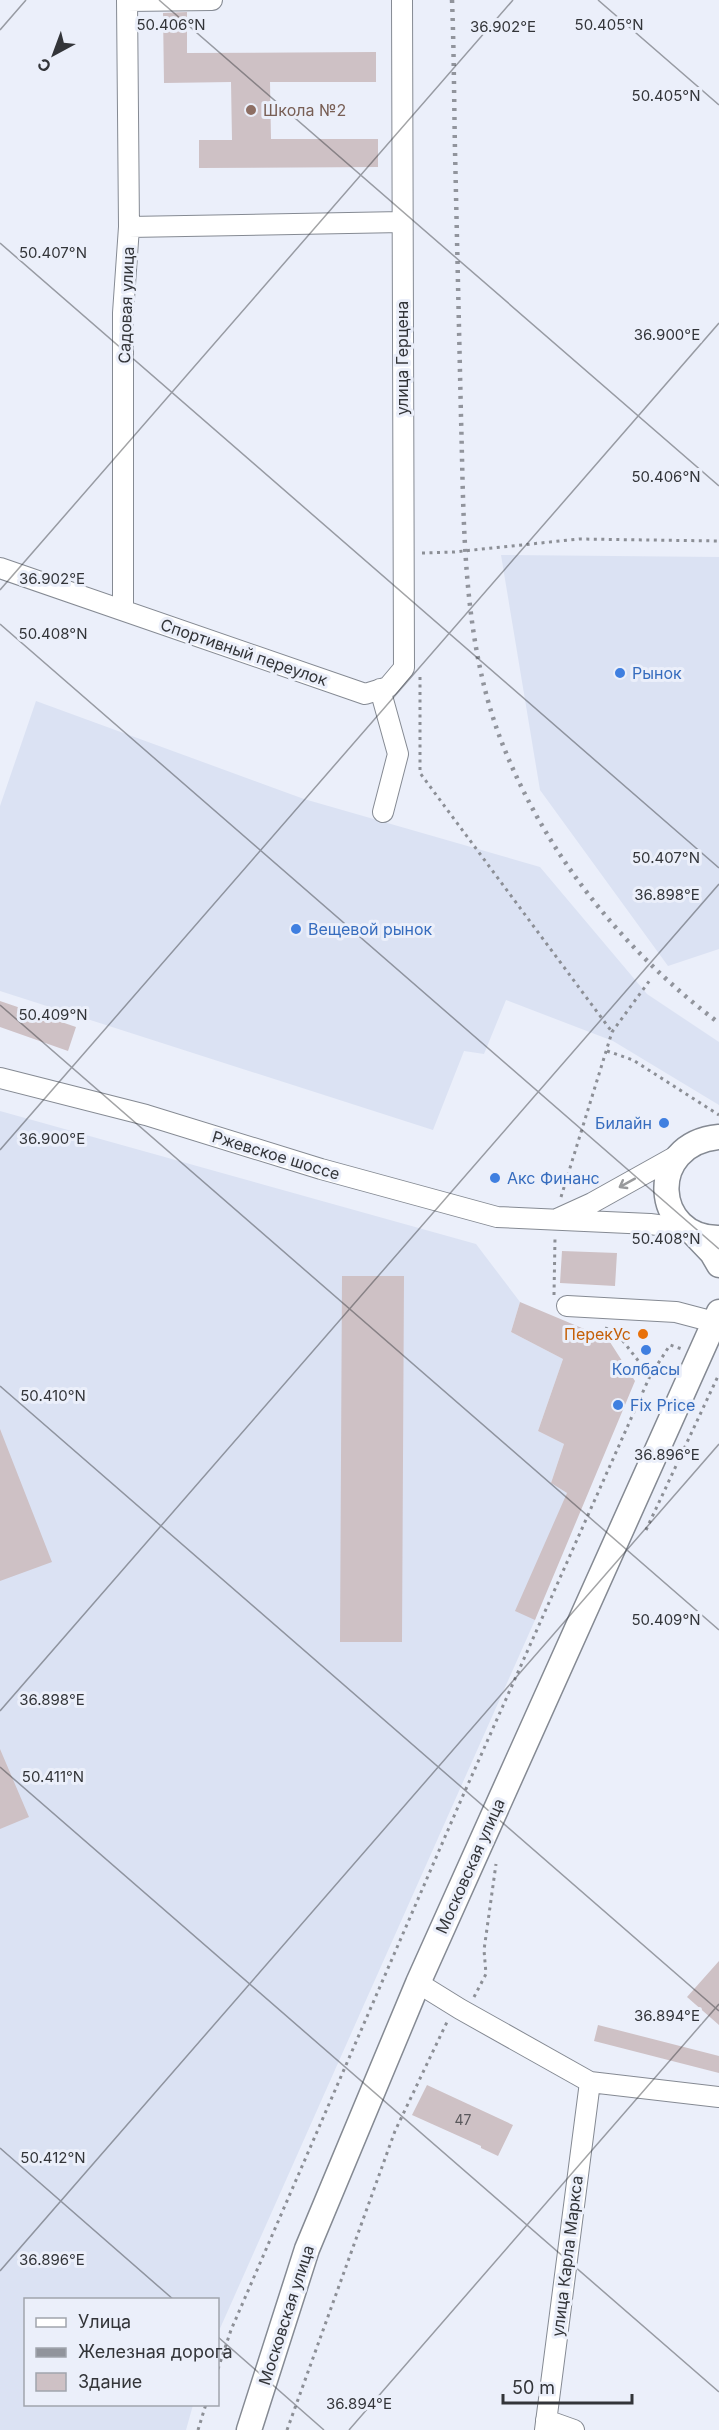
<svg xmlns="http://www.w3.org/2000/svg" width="719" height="2430" viewBox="0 0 719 2430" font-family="Inter,sans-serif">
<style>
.built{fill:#dbe2f3}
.building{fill:#cec1c5}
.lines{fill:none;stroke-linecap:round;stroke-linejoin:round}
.minor-casing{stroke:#858a93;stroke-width:22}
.major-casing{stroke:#858a93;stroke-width:27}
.path{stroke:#8c8f96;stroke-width:3;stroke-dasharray:3 4.5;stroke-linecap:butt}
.minor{stroke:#fff;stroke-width:20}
.major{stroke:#fff;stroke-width:24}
.rail{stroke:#91949c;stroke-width:4.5;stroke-dasharray:3 6;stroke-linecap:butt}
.oneway{stroke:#999a9c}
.ticks{fill:none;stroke:#333539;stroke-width:1.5;stroke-opacity:0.45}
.education-dot{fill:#8d6e63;stroke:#ebeffa;stroke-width:2}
.shop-dot{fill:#3f7fe0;stroke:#ebeffa;stroke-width:2}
.food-dot{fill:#e8710a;stroke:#ebeffa;stroke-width:2}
.labels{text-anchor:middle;stroke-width:6;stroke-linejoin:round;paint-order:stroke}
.number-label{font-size:14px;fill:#5a585c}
.education-label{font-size:16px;fill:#785e54;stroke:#ebeffa;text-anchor:start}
.street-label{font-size:16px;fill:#333539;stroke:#ebeffa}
.shop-label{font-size:16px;fill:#366cbe;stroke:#ebeffa;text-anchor:start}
.food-label{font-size:16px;fill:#c56008;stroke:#ebeffa;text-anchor:end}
.ticks-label{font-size:15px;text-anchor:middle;fill:#333539;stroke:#ebeffa;stroke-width:6;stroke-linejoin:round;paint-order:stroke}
</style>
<rect width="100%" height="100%" fill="#ebeffa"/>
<path class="built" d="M501,555L719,557V949L668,966L540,790Z
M36,701L304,799L540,867L647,994L719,1042V1105L613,1041L506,1000L484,1054L464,1051L433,1130L0,991V806Z
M0,1111L476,1244L520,1302L511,1332L563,1359L538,1431L564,1444L551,1483L567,1493L535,1620L218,2333V2300H26V2404L193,2405L186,2430H0Z"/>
<path class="building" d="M187,12V53L376,52V82H270L271,139H378V167L199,168V140H232L231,82L164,83L163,13Z
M0,1001L76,1027L68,1051L0,1027Z
M562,1251L617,1253L615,1286L560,1283Z
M342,1276H404L402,1642H340Z
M520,1302L608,1339L635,1381L535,1620L515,1611L567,1493L551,1483L564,1444L538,1431L563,1359L511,1332Z
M0,1429L52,1562L0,1581Z
M0,1749L29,1817L0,1829Z
M719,1961V2025L687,1997Z
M598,2025L719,2056V2073L594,2041Z
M427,2085L513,2125L498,2156L481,2148V2146L412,2115Z"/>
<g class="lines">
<defs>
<path id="minor" d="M127,1L212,0
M129,227L402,222
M0,568L365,694L388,687L404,668L402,0
M123,610V313L129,227L127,0
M380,689L398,754L383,812
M0,1078L146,1115L321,1169L497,1217L650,1224L688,1229
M559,1218L592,1203L678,1155
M567,1306L676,1312L714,1322
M418,1983L460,2009L590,2082L719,2097
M546,2420L574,2430
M545,2430L590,2082"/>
<path id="major" d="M719,1137C645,1144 653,1239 719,1238
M692,1232L712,1253L719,1265
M249,2430L307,2249L418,1983L719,1312"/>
</defs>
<use href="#minor" class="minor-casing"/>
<use href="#major" class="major-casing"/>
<path class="path" d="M422,553L454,552L579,539L719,541
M420,677V773L612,1032
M607,1051L633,1060L719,1115
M561,1197L612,1032L650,980
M554,1295L555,1238
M650,1376L670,1345L682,1349
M646,1530L719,1374
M474,1997L486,1974L484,1950L496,1864
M218,2369L231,2330L461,1800L650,1376L616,1332L605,1328
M198,2430L206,2404
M287,2430L395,2131L447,2022"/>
<use href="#minor" class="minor"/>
<use href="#major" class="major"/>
<path class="rail" d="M452,0C454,50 454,100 455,150C457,239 459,328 461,417C464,523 462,634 499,735C542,850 622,950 719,1023"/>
</g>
<defs><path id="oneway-shaft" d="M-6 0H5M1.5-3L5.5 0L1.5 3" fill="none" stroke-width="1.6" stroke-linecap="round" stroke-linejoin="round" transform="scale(1.5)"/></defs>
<use class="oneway" href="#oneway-shaft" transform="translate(627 1183) rotate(151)"/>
<path class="ticks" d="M159,0L719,486M598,0L719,105M0,30L26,0M0,243L719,868M0,590L513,0M0,624L719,1249M0,1005L719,1630M0,1150L719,323M0,1386L719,2011M0,1711L719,884M0,1767L719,2392M0,2148L174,2300M0,2271L719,1444M218,2337L324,2430M349,2430L719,2004"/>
<circle class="education-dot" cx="251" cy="110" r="6"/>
<g class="shop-dot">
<circle cx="620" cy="673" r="6"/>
<circle cx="296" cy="929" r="6"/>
<circle cx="664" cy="1123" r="6"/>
<circle cx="495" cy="1178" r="6"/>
<circle cx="646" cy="1350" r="6"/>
<circle cx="618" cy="1405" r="6"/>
</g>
<circle class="food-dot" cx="643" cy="1334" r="6"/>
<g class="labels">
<g class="number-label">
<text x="463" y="2125">47</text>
</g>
<g class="education-label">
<text x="263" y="116">Школа №2</text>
</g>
<g class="street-label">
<text transform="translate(126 305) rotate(-88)" y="6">Садовая улица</text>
<text transform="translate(402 358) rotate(-90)" y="6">улица Герцена</text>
<text transform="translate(244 652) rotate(19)" y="6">Спортивный переулок</text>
<text transform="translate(276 1155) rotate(17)" y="6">Ржевское шоссе</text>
<text transform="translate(470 1866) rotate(-66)" y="6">Московская улица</text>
<text transform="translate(567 2256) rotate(-83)" y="6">улица Карла Маркса</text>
<text transform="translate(286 2315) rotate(-72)" y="6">Московская улица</text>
</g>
<g class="shop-label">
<text x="632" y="679">Рынок</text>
<text x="308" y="935">Вещевой рынок</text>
<text x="652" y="1129" text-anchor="end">Билайн</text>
<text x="507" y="1184">Акс Финанс</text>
<text x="646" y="1375" text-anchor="middle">Колбасы</text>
<text x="630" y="1411">Fix Price</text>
</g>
<g class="food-label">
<text x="631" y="1340">ПерекУс</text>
</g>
</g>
<g class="ticks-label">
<text x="609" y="30">50.405°N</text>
<text x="171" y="30">50.406°N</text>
<text x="503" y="32">36.902°E</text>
<text x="666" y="101">50.405°N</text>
<text x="53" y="258">50.407°N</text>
<text x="667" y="340">36.900°E</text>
<text x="666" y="482">50.406°N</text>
<text x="52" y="584">36.902°E</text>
<text x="53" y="639">50.408°N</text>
<text x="666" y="863">50.407°N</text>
<text x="667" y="900">36.898°E</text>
<text x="53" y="1020">50.409°N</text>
<text x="52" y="1144">36.900°E</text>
<text x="666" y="1244">50.408°N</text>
<text x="53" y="1401">50.410°N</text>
<text x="667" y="1460">36.896°E</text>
<text x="666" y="1625">50.409°N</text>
<text x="52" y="1705">36.898°E</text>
<text x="53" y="1782">50.411°N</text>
<text x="667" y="2021">36.894°E</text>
<text x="53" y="2163">50.412°N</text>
<text x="52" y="2265">36.896°E</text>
<text x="359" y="2409">36.894°E</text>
</g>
<rect x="24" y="2298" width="195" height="108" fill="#ebeffa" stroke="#a1a5ad" stroke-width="1.5"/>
<rect x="36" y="2318" width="30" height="9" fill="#ffffff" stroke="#a1a5ad" stroke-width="1.5"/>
<text x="78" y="2328" font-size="18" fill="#333539">Улица</text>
<rect x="36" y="2348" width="30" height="9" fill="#91949c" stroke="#a1a5ad" stroke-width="1.5"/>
<text x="78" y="2358" font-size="18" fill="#333539">Железная дорога</text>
<rect x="36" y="2373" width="30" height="18" fill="#cec1c5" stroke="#a1a5ad" stroke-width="1.5"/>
<text x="78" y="2388" font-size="18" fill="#333539">Здание</text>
<g transform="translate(54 54) rotate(221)" stroke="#ebeffa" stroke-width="4.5" paint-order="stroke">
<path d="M0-4.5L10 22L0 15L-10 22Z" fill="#333539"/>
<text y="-9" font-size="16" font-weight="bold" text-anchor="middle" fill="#333539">С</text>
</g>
<path d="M503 2394v9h129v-9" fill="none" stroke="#333539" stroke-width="3"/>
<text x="512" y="2394" font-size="18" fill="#333539" stroke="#ebeffa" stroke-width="4.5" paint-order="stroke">50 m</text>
</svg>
